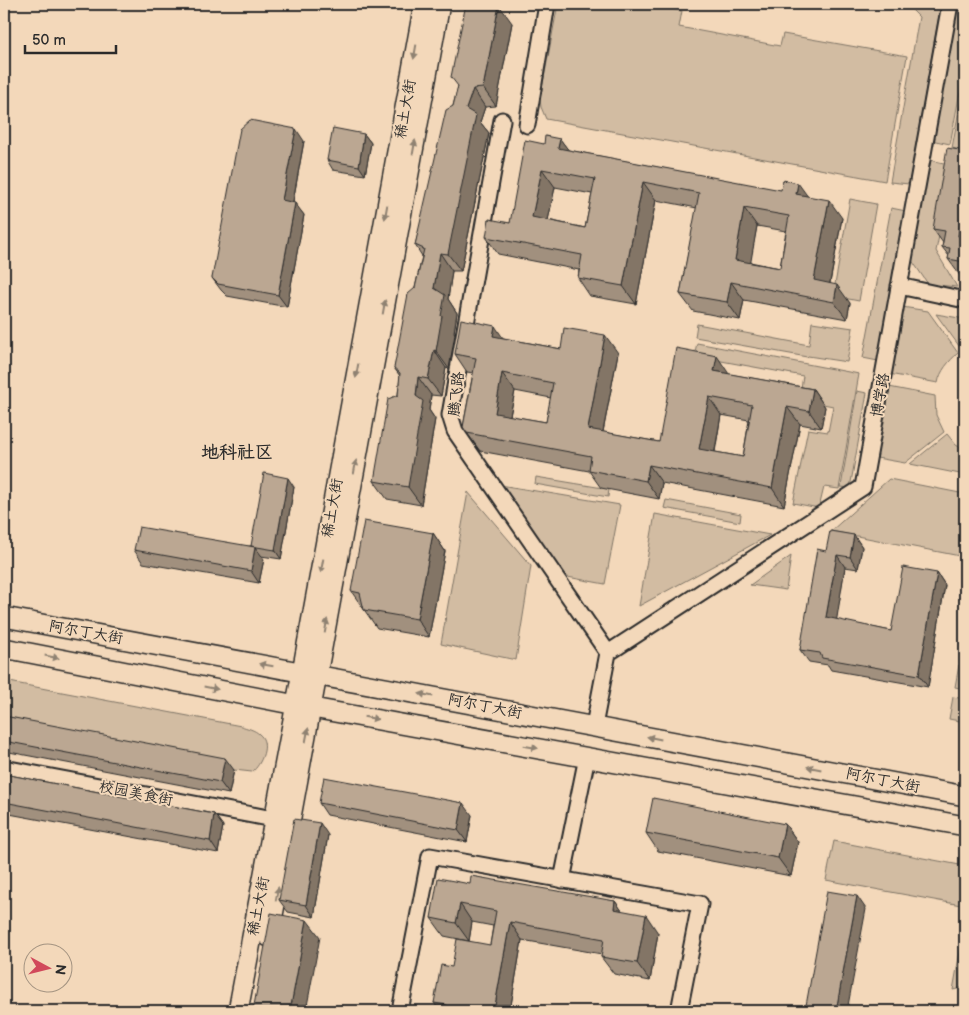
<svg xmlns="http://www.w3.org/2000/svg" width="969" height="1015" viewBox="0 0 969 1015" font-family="'Balsamiq Sans','LXGW WenKai TC',sans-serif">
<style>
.green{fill:#d2bca2;stroke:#7e7466}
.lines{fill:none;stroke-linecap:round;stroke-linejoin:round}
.minor-casing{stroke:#2b2b2b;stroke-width:19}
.major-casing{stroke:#2b2b2b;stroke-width:22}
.minor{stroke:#f3d8ba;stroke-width:15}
.major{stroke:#f3d8ba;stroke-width:19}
.wall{fill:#a1907e;stroke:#2b2b2b;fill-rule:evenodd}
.shaded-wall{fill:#837566;stroke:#2b2b2b}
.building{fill:#bba792;stroke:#2b2b2b;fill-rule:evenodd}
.oneway{fill:#8f8272}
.labels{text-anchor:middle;stroke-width:4;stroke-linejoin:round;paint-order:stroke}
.street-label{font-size:15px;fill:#2b2b2b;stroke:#f3d8ba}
.quarter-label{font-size:18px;font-weight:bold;fill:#2b2b2b;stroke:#f3d8ba}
</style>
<rect width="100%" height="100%" fill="#f3d8ba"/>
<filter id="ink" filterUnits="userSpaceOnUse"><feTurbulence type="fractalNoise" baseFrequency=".02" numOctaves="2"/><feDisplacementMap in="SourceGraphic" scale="10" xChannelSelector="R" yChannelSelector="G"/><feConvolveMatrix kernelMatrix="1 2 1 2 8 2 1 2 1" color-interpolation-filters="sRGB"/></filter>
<g filter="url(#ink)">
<path class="green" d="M558,4H640L682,11L679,27L780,46L783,34L907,56L885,181L546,119L541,107L540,99Z
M906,4H941L909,184L890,182L919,17Z
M956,4H965V66L950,144L931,140Z
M965,77V151L952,148Z
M930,160L953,165L936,251L957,287L928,284L911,259Z
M850,199L876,204L859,301L833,296Z
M891,208L906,211L878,361L863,358Z
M902,307L928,311L958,353C949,361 940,371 938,383L889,374Z
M936,314L965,319V348L962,350Z
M812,322L853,328L847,362L808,356L807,357L695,337L697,324L809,345Z
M697,343L859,374L839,489L824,487L819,508L793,503L808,429L828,432L833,406L799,399L803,376L694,356Z
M884,386L935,396L936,415L944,432L905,463L871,457Z
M857,391L867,393L850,488L841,487Z
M947,434L956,445L965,450V475L910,464Z
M536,477L609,489L608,497L535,484Z
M889,479L965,494V527L960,556L831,531Z
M500,485L620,505L605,584L562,576Z
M468,492L531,566L516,660L441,644Z
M666,500L741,514L740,522L664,508Z
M655,514L770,535L639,606Z
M791,556L786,590L750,585Z
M959,665L965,666V689L955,687Z
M4,681L241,726C247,728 255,730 259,734C271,743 261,765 252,772L234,770L4,727Z
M953,697L965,699V722L949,719Z
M834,841L965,866V882L961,905L826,880Z
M962,941L965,942V987L953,990Z"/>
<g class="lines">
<defs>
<path id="minor" d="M502,120L450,415L455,431L608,653
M527,125L547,4
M899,286L965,300
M608,653L863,487L950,4
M594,726L608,653
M4,768L268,818
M562,880L587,757
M400,1011L430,856L700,904L679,1011"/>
<path id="major" d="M4,617L965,796
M4,648L296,705L965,826
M269,937L440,4
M238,1011L302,672L424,4"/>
</defs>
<use href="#minor" class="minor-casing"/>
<use href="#major" class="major-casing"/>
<use href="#minor" class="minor"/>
<use href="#major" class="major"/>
</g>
<path class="wall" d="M792,4H816L815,8Z
M512,23L496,106L485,107L480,122L489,133L461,271H452L448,299L457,313L454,332L455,334L449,369L446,368L441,396L431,395L429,410L435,419L421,505L387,499L374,481L398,395L400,376L394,368L415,288L422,256L415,245L453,106L458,86Z
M364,134L371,143L365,175L333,170L327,160Z
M560,139L568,150L807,196L842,218L830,283L850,303L847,319L744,300L740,320L693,311L680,294L697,208L656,200L636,304L590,296L578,278L579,270L498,254L486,237L510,223L544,144ZM555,187L592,194L585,228L548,220ZM757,226L786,231L780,268L750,262Z
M304,141L293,202L304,215L287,307L227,296L221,290L212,278Z
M965,151V278L961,277L948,259L949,256L942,247L943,243L933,229Z
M503,338L561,349L618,353L603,432L659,442L729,374L813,389L825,407L821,428L800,424L784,506L662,483L659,499L601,488L589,471L480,451L463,427L473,373L467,372L455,354ZM515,391L551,398L546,422L510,416ZM721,415L749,420L743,457L715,452Z
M294,487L281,559L261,556L264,559L259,583L143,563L134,550L251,546Z
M433,533L445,551L429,637L377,628L351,591Z
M854,535L862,547L858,569L845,567L836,620L891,631L937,573L945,585L928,687L831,670L828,665L809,662L800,650L826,551Z
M4,716L234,770L229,794L4,751Z
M4,774L214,814L223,826L218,853L4,813Z
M319,803L472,815L467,842L327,815Z
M785,824L798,842L791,876L658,851L646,833Z
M328,835L314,917L288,912L279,900Z
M470,884L615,901L622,911L658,933L650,981L614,974L601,957L602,954L522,940L510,1011H440L434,1003L452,967L490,945L493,926L472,922L469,941L444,936L431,918Z"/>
<path class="shaded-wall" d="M499,5L512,23L496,106L483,88Z
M473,89L485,107L480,122L489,133L461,271L448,254L466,109Z
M296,129L304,141L291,212L282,200Z
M364,134L371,143L365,175L359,166Z
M560,139L573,156L558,148Z
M542,169L555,187L545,235L532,217Z
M643,182L656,200L636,304L623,286Z
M798,183L811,201L796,194Z
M965,195V247L958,236Z
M829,200L842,218L827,298L814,280Z
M295,203L304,215L287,307L278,295Z
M744,208L757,226L748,278L735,260Z
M440,253L452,271L448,299L457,313L454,332L455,334L449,369L436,351L441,316L434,288Z
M731,282L744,300L740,320L727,302Z
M837,285L850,303L847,319L834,302Z
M495,326L507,344L493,336Z
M605,335L618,353L600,447L588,429Z
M434,350L446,368L441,396L428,379Z
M717,356L729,374L714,371Z
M502,373L515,391L507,430L495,413Z
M418,377L431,395L429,410L435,419L421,505L408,487Z
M813,389L825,407L821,428L809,411Z
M709,397L721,415L712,467L699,449Z
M787,407L800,424L784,506L772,488Z
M649,465L662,483L659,499L646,481Z
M288,478L294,487L281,559L275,550Z
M433,533L445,551L429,637L417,619Z
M854,535L862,547L858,569L850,557Z
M255,547L264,559L259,583L251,571Z
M837,555L845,567L835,630L826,617Z
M937,573L945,585L928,687L919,675Z
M225,758L234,770L229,794L220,782Z
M463,803L472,815L467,842L458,830Z
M214,814L223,826L218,853L210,841Z
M320,823L328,835L314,917L306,905Z
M785,824L798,842L791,876L778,858Z
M857,896L866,909L847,1011H836Z
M615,901L628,919L614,909Z
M460,904L472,922L469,941L456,923Z
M646,915L658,933L650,981L637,963Z
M307,920L320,937L306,1011H290Z
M510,922L522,940L510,1011H494Z"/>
<path class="building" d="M466,4H495L499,5L483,88L473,89L466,109L476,115L448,254L440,253L434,288L445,295L441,316H442L436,351L434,350L428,379L418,377L416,396L423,401L408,487L374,481L388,399L398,395L400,373L394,368L408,294L415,288L424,249L415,245L446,110L453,106L458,86L451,77Z
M250,120L296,129L282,200L295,203L278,295L218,284L212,278L240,129Z
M333,128L364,134L359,166L327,160Z
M545,136L560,139L558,148L781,190L783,180L798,183L796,194L829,200L814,280L837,285L834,302L731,282L727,302L680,294L699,193L643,182L623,286L578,278L582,255L486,237L489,219L510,223L525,140L544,144ZM542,169L595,179L585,228L532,217ZM744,208L789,216L780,268L735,260Z
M947,148L965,151V195L958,236L965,238V262L948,259L950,248L942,247L945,231L933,229Z
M461,319L495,326L493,336L561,349L564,328L605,335L588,429L659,442L676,348L717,356L714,371L813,389L809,411L787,407L772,488L649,465L646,481L589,470L591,456L467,433L463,427L476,358L455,354ZM502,373L553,383L546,422L495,413ZM709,397L752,405L743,457L699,449Z
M264,473L288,478L275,550L251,546Z
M364,521L433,533L417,619L364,610L360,593L351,591Z
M139,527L255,547L251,571L134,550Z
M830,531L854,535L850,557L837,555L826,617L891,631L903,567L937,573L919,675L822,658L820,653L800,650L817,549L826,551Z
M4,716L225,758L220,782L4,741Z
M4,774L214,814L210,841L4,802Z
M324,777L463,803L458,830L319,803Z
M653,798L785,824L778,858L646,833Z
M294,819L320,823L306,905L279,900Z
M471,876L615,901L614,909L646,915L637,963L601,957L604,939L510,922L494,1011H446L447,1005L434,1003L441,965L452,967L457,939L490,945L496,911L460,904L456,923L431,918L438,878L470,884Z
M827,891L857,896L836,1011H805Z
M271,913L307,920L290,1011H253Z"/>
<defs><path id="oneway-solid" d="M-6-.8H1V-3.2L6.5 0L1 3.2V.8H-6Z" transform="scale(1.25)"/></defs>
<g class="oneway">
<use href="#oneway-solid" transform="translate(415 52) rotate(100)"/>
<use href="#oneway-solid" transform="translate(414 147) rotate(-80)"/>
<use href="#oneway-solid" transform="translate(386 212) rotate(100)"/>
<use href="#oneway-solid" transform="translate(384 307) rotate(-80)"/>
<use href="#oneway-solid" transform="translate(357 371) rotate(100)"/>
<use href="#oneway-solid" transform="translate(355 467) rotate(-80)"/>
<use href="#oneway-solid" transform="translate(322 566) rotate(100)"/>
<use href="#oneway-solid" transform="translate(326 626) rotate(-80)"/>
<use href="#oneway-solid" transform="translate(52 657) rotate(11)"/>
<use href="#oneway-solid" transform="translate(266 665) rotate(-170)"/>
<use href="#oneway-solid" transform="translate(211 688) rotate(11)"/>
<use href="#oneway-solid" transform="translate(426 695) rotate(-169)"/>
<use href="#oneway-solid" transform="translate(371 718) rotate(10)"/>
<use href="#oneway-solid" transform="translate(307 735) rotate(-79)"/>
<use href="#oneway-solid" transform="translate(654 738) rotate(-169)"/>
<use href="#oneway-solid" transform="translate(531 747) rotate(10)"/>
<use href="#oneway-solid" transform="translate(814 768) rotate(-169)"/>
<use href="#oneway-solid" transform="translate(277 894) rotate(-79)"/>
</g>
</g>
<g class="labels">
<g class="street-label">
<text transform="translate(405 109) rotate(-80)" y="5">稀土大街</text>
<text transform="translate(456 394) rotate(-84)" y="5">腾飞路</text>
<text transform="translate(880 395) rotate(-80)" y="5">博学路</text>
<text transform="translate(332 508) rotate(-80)" y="5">稀土大街</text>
<text transform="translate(86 632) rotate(10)" y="5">阿尔丁大街</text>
<text transform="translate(485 706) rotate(11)" y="5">阿尔丁大街</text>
<text transform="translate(883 780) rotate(11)" y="5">阿尔丁大街</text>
<text transform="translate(136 793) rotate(11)" y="5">校园美食街</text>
<text transform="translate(258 906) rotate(-79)" y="5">稀土大街</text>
</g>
<g class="quarter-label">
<text x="237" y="458">地科社区</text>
</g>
</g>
<rect width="969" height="1015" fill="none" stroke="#f3d8ba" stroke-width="20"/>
<rect x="10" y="10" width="949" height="995" fill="none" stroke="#2b2b2b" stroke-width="2" filter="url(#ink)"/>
<g transform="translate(48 968) rotate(97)"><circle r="24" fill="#f3d8ba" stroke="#a39381"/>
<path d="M0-4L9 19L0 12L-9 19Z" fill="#d1495b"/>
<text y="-8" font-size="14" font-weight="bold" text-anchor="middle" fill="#2b2b2b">N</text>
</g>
<path d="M25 45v8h91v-8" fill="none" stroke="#2b2b2b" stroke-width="2.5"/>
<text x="32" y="45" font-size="15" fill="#2b2b2b" stroke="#f3d8ba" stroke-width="4" paint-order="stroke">50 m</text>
</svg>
